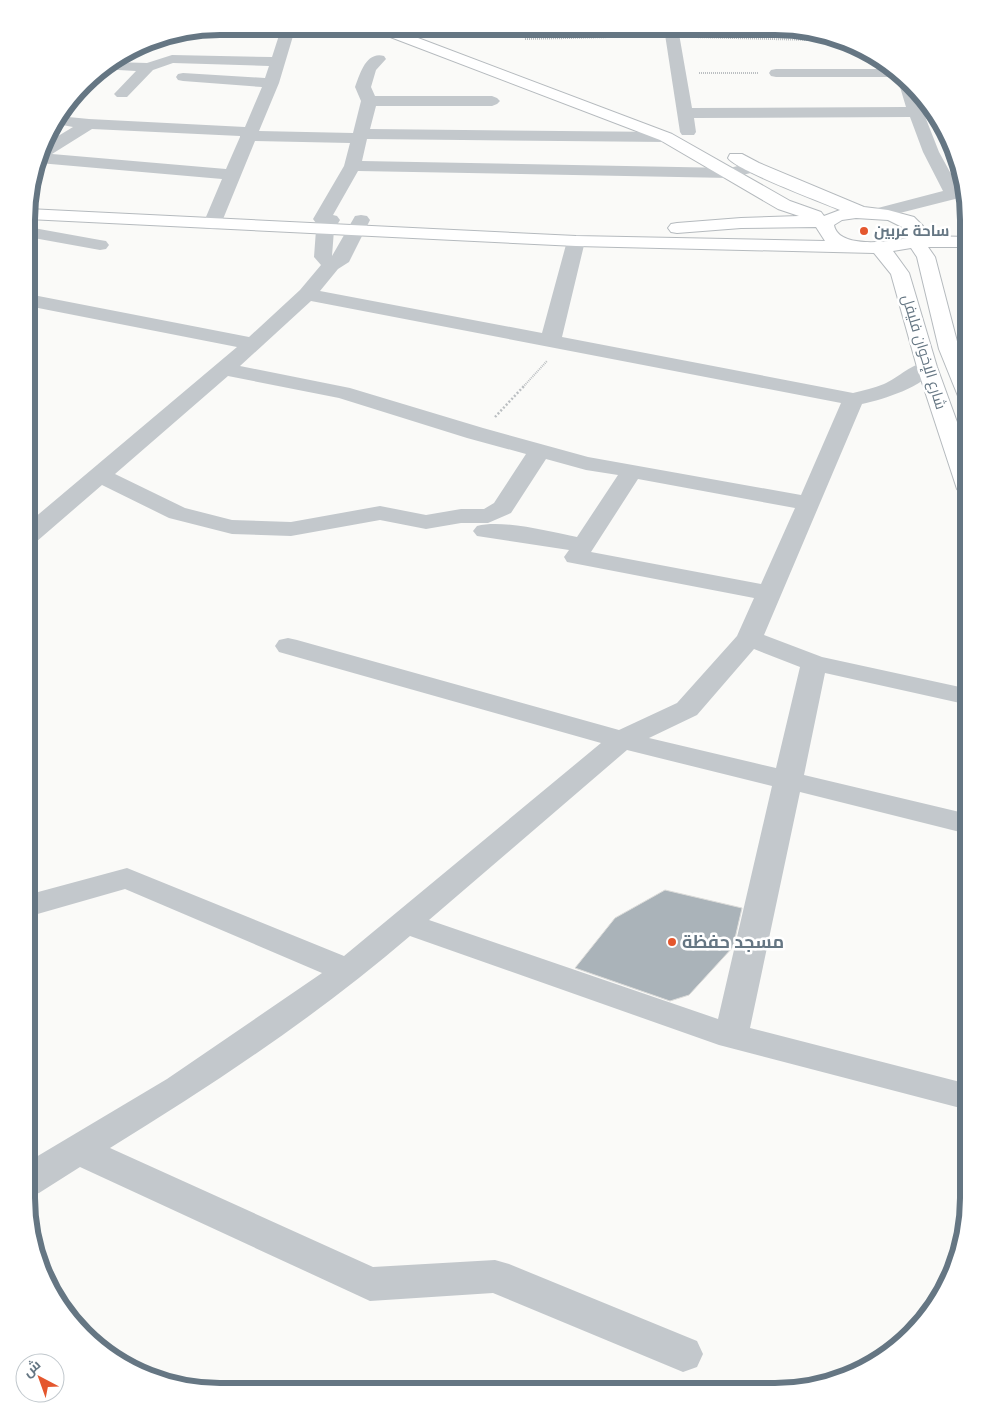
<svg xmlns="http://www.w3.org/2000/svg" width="995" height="1418" viewBox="0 0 995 1418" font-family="'IBM Plex Sans',Cairo,sans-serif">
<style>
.building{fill:#aab3b9;stroke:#dcdcda}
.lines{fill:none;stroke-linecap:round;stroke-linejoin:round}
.major-casing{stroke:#b5babe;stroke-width:2}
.path-far1{stroke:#bbbfc2;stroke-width:2;stroke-dasharray:1 1;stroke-linecap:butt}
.path{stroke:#bbbfc2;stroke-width:2.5;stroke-dasharray:2 2;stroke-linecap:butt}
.minor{fill:#c3c8cc;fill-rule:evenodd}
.major{fill:#fff;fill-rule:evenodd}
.poi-dot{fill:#e4572e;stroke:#fff;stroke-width:2}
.labels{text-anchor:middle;stroke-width:5;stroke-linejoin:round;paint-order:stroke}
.far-poi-label{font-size:15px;font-weight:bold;fill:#657683;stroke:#fff;text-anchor:start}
.far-street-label{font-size:15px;fill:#657683;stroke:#fff}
.poi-label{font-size:18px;font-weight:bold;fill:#657683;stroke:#fff;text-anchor:start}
.rim{fill:none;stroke:#657683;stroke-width:6}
</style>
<rect width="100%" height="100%" fill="#fafaf8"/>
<path class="building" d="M665,890L742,908L733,947L689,995L670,1001L575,968L615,918Z"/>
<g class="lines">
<defs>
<path id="major" d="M220,26H292L285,30L209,32L203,29Z
M370,27H389L672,134L790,201L821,212L824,216L840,210C821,202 736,170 728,158L730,154H742L759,163L864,207L888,210L914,217L923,226L925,236L969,237V247H928L935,257L959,349L969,371V402L961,401L958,396L939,349L917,257L911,248L893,251L909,273L937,367L969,455V496L961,494L957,489L917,367L891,274L874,253L576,246L28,219V209L576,236L825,241L816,227L741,228L677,233L671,232L668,228L671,224L677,223L741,218L799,216L778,209L660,140L372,30ZM856,218L888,220L906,229L907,238C889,242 838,249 834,225L842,220Z"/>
</defs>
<use href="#major" class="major-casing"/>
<path class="path-far1" d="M694,37L848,41
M525,39L653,36
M699,73H758
M523,387L547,361"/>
<path class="path" d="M495,417L524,386"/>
<path class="minor" d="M282,26H296L279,83L259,131L353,133L361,101L355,87C360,74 366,51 384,56L386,59L376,70L371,87L375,96H492L497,98L500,101L497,104L492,106H376L370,129L666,132L672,134L674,137L672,140L666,142L367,139L362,161L730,168L753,162L759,163L761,167L759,171L730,178L358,171L333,215L337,216L340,220L334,230L332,256L355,216L361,215L367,216L370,220L349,262L338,269L320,291L542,333L567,241L570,237L576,236L582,237L585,241L562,337L853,393C864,390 874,388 884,384C900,377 917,358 934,363L937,367C923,387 885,399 862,404L764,635L822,657L969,689V705L825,673L804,775L968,814V834L800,792L750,1028L968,1084V1110L719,1045L410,936C317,1016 214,1084 110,1148L373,1267L495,1260L509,1264L697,1341L703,1354L697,1367L683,1372L493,1293L370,1301L80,1167L39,1193L26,1197V1163L167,1079L322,973L125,889L27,917V895L127,868L344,956L601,743L279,652L275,646L279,640L288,638L297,640L619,730L677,703L737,636L754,598L567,562L564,557L569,550L477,536L473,531L477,526C503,519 550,532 577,537L618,475L586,470L546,459L511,513L488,523H461L426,529L380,520L291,536L232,534L169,518L102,485L36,542L27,544V524L237,347L28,306V294L249,337L300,290L321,265L314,257L316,230L320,224L316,223L313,219L344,166L350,143L255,141L221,224L218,228L212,229L206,228L203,224L222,179L39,163L45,144L73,127L52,123L58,116L89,119L245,127L262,87L183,81L178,80L176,77L178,74L183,73L265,78L269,66L173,63L153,70L127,97H117L114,94L136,71L101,69L114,62L147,63L172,55L272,57ZM92,129L240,136V137L226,169L52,154ZM311,301L841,403L801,495L588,457L483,428L350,388L240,366ZM228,376L339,398L467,438L526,454L494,503L484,509H461L426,515L380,506L291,522L232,520L185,508L115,474ZM638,479L795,508L761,584L591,552ZM754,649L800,667L776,768L649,738L697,715ZM627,750L772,786L718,1019L429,920Z
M400,27H421L414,31L402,30Z
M664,28H678L692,108L906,107L897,77H776L771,76L769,73L771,70L776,69H895L917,96L939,152L962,194L959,198L880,218L874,217L871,213L874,209L943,191L923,152L910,117L694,118L696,132L694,135H682L680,132Z
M28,227L100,240L106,241L109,245L106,249L100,250L28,237Z
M949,343L969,344V356L942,353L939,349L942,345Z"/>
<use href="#major" class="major"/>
</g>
<g class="poi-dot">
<circle cx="864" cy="231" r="5"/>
<circle cx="672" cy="942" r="5"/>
</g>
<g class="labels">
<g class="far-poi-label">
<text x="874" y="236">ساحة عربين</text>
</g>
<g class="far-street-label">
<text transform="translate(924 352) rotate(73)" y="5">شارع الإخوان فليفل</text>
</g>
<g class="poi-label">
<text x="682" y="948">مسجد حفظة</text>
</g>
</g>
<path d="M0 0H995V1418H0ZM220 35H775A185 185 0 0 1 960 220V1198A185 185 0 0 1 775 1383H220A185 185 0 0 1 35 1198V220A185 185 0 0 1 220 35Z" fill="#fff" fill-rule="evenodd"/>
<path class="rim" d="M220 35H775A185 185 0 0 1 960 220V1198A185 185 0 0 1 775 1383H220A185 185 0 0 1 35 1198V220A185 185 0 0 1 220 35Z"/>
<g transform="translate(40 1378) rotate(319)"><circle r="24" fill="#ffffff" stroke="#c1c8cd"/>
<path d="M0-4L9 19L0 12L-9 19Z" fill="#e4572e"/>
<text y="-8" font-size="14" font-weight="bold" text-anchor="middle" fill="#657683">ش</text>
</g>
</svg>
